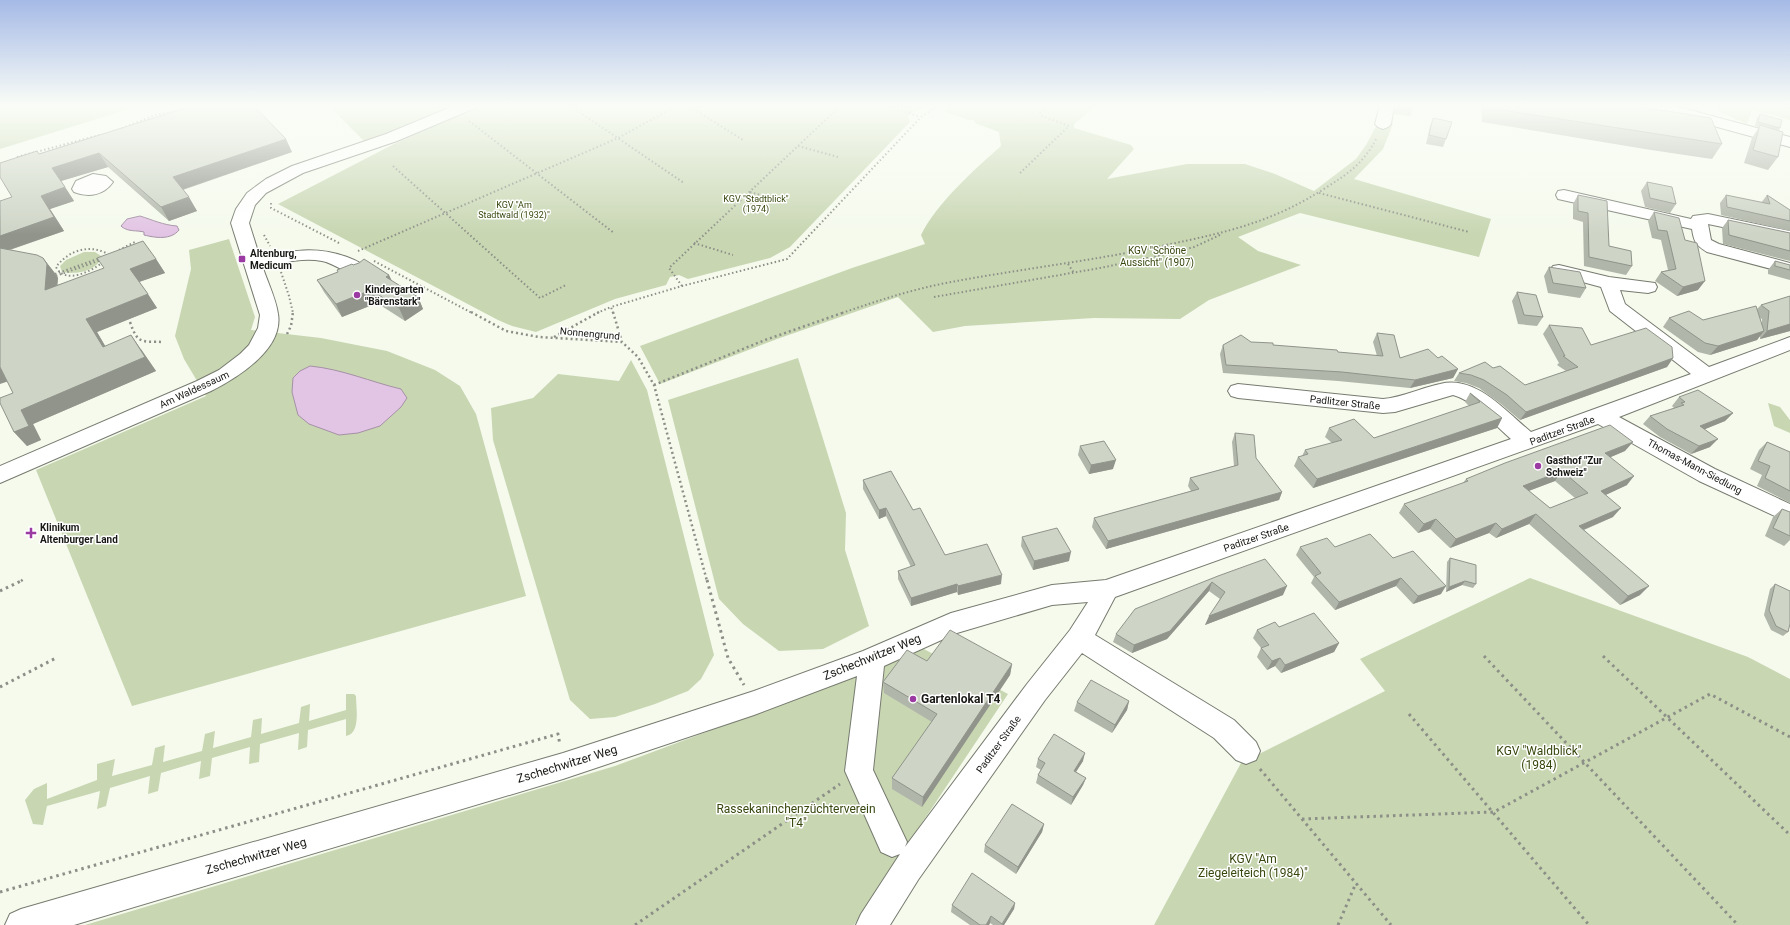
<svg xmlns="http://www.w3.org/2000/svg" width="1790" height="925" viewBox="0 0 1790 925" font-family="Roboto,sans-serif">
<style>
.green{fill:#c8d6b2}
.water{fill:#e2c4e4;stroke:#a591a6}
.lines{fill:none;stroke-linecap:round;stroke-linejoin:round}
.minor-casing{stroke:#767b6f;stroke-width:2}
.path-far2{stroke:#8c8f87;stroke-width:2;stroke-dasharray:1.5 2.5;stroke-linecap:butt}
.path-far1{stroke:#8c8f87;stroke-width:2.5;stroke-dasharray:2 3;stroke-linecap:butt}
.path{stroke:#8c8f87;stroke-width:3;stroke-dasharray:2.5 4;stroke-linecap:butt}
.minor{fill:#fff;fill-rule:evenodd}
.wall{fill:#b1b6aa;fill-rule:evenodd}
.shaded-wall{fill:#90948b}
.building{fill:#ced4c6;stroke:#90948b;fill-rule:evenodd}
.poi-dot{fill:#9b3aa2;stroke:#fff;stroke-width:1.5}
.labels{text-anchor:middle;stroke-width:3;stroke-linejoin:round;paint-order:stroke}
.far-park-label{font-size:9px;fill:#36470d;stroke:#fff}
.park-label{font-size:10px;fill:#36470d;stroke:#fff}
.poi-label{font-size:10px;font-weight:bold;fill:#181915;stroke:#fff;text-anchor:start}
.street-label{font-size:10px;fill:#181915;stroke:#fff}
.near-street-label{font-size:12px;fill:#181915;stroke:#fff}
.near-poi-label{font-size:12px;font-weight:bold;fill:#181915;stroke:#fff;text-anchor:start}
.near-park-label{font-size:12px;fill:#36470d;stroke:#fff}
</style>
<rect width="100%" height="100%" fill="#f5faed"/>
<path class="green" d="M0,105H142L0,149Z
M330,105H455L365,142L337,114Z
M482,105H924L926,106L922,110L914,111L908,116L910,122L790,247L770,258L711,273L688,279L679,275L670,277L666,285L615,299L536,332L512,326L498,320L278,204L394,144Z
M950,105H1097L1074,124V128L1131,145L1134,149L1107,179L1187,164H1245L1275,174L1314,191L1356,159L1366,145L1382,115L1393,124L1383,149L1354,179L1491,219L1479,257L1300,213L1238,237L1258,251L1301,265L1209,300L1180,319L1094,318L965,326L933,332L898,297L777,339L660,384L640,346L852,268L925,244L921,235C936,204 975,169 1001,146L999,132L975,123L974,120H968L946,112L945,109Z
M1712,105H1790V120L1752,110L1747,124L1724,114Z
M229,239L255,317L251,330L321,338L387,351L435,370L460,386L476,414L526,596L132,706L36,470L206,396L184,359L175,336L191,269L189,250Z
M84,252H95L101,256C100,271 74,275 62,272L60,266L66,260Z
M798,358L846,513L845,550L869,626L823,649L779,651L743,624L719,599L668,400Z
M631,360L647,390L714,655L701,679L688,691L655,704L615,717L590,719L570,700L493,440L491,408L533,398L558,374L619,381Z
M1768,403L1780,407L1790,420V433L1774,426Z
M1530,578L1748,657L1790,679V925H1154L1241,763L1385,691L1360,659Z
M922,648L1008,694L854,925H85L615,766L841,682Z
M346,694H354L356,696C356,708 361,733 346,736V719L308,730L307,747L298,750L299,733L260,744L259,762L249,764L250,747L212,758L210,776L199,779L201,761L161,773L158,791L148,794L150,776L110,788L106,806L97,809L100,791L47,806L43,825L33,824L25,800L34,789L47,783V799L97,780V764L115,759L112,776L152,765L155,748L165,745L163,762L202,751L205,734L215,731L213,748L251,737L253,720L262,718L261,734L299,723L301,707L310,704L309,721L346,710Z"/>
<path class="water" d="M140,216C153,220 163,225 177,226L179,230C171,240 156,238 144,235V232C136,230 129,232 122,227L121,226L127,219Z
M310,366C342,369 371,382 401,389L407,398L401,407L380,426L358,433L339,435L309,424L298,415L292,392L293,378L300,371Z"/>
<g class="lines">
<defs>
<path id="minor" d="M456,105H477L475,108L397,141L303,173L266,193L255,205L249,223L260,258C290,250 317,246 347,257C355,260 364,264 368,270L365,274C350,278 337,264 322,261C302,257 282,263 263,268C268,283 276,299 278,314C284,349 237,378 211,391L0,483V466L197,381L219,370L240,354L249,345L258,328L260,315L231,223L236,209L247,193L266,179L292,166L386,134Z
M1380,105H1394L1391,124L1388,127L1383,129L1378,127L1375,124Z
M1646,105H1671L1790,137V147L1648,108Z
M93,174L106,176L113,182C104,195 89,198 74,192L72,189L76,181Z
M1564,190L1691,219L1693,216L1708,214L1790,231V241L1708,224L1711,240L1719,244L1790,263V274L1707,252C1696,245 1694,242 1692,229L1558,199L1556,195L1558,191Z
M1559,265L1609,277L1655,283L1657,287L1655,291L1648,293L1620,290L1625,304L1709,367L1790,337V350L1619,417L1715,469L1790,504V523L1699,481L1598,424L1115,597L1095,635L1234,720L1256,742L1260,751L1256,760L1246,764L1236,760L1214,738L1082,653L1045,700L918,880L890,925H856L861,914L900,854L892,857L881,852L845,771L857,676L754,715L563,779L74,925H5L10,914L21,909L563,753L754,691L863,651L951,613L1052,585L1106,580L1511,439C1495,425 1473,400 1453,395L1395,412L1383,413L1238,398L1231,396L1228,391L1231,386L1238,384L1383,399C1403,397 1421,388 1440,384C1476,375 1505,411 1531,432L1691,374L1610,311L1601,287L1553,274L1550,270L1553,266ZM1088,602L1070,630L1027,684L905,847L907,842L873,770L884,666L957,633L1052,605Z"/>
</defs>
<use href="#minor" class="minor-casing"/>
<path class="path-far2" d="M569,105L684,183
M687,105L743,140
M886,105L920,117
M1777,105L1790,108
M469,121L614,233
M118,130L155,115L179,111
M798,146L838,157
M17,157L100,135
M393,166L540,298L566,285
M1020,173L1069,126L1042,116L1040,112L1047,107V105
M750,192L788,203
M1319,193L1469,232
M271,203V208L341,244
M264,235L270,246
M694,243L733,255
M119,250L135,242
M358,251L618,138L678,105
M374,261L472,313
M103,262C92,271 65,285 56,267C68,251 88,244 106,253V256
M1068,264L1074,273
M281,272L289,296L293,313
M55,274L100,258
M56,276L101,260
M682,286L669,268L834,112L844,105
M934,297L1100,268L1172,253L1194,247L1220,235
M597,313L611,307
M613,313L611,307L682,286L787,259L921,117L939,105
M842,313C877,301 910,290 946,283C1019,269 1093,261 1166,245C1228,232 1273,222 1327,187C1349,173 1365,162 1377,137"/>
<path class="path-far1" d="M471,312L506,331L539,337L622,342L638,357L654,385L707,581
M613,312L622,342
M130,322C138,345 141,341 164,342
M287,334L291,326L293,312
M554,337L599,312
M654,385L765,340L845,312
M21,581L24,579"/>
<path class="path" d="M707,580L728,658L744,685
M0,591L23,580
M1484,656L1738,925
M1603,656L1790,835
M0,687L56,658
M1409,714L1589,925
M1260,769L1391,925
M1302,819L1494,812L1710,694L1790,737
M0,892L558,734L560,745
M635,925L840,784
M1338,925L1356,883"/>
<use href="#minor" class="minor"/>
</g>
<path class="wall" d="M1395,105H1414L1410,116L1394,114Z
M1481,105H1629L1722,144L1712,159L1651,150L1482,122Z
M1760,114L1780,128L1779,130L1778,157L1768,170L1744,163L1752,138L1759,127L1755,126L1757,118Z
M1433,118L1446,139L1443,147L1426,144L1430,126Z
M292,152L183,190L197,211L169,221L108,167L61,181L74,201L50,209L64,231L10,250L43,258L54,272L58,278L57,285L156,259L165,273L139,282L157,308L97,332L105,346L141,349L156,371L33,424L41,440L27,446L14,432L13,393L7,381L12,197L39,154Z
M1647,182L1676,204L1670,213L1645,207L1641,191Z
M1578,195L1609,246L1632,266L1626,275L1584,266L1583,222L1573,219V204Z
M1726,195L1761,203L1767,195L1790,210V231L1721,215L1720,203Z
M1654,212L1685,240L1698,290L1677,296L1655,281L1661,272L1668,270L1661,240L1652,238L1648,221Z
M1728,220L1790,233V261L1723,244L1722,228Z
M1775,261L1790,265V280L1768,274V270Z
M353,265L389,275L392,281L418,297L423,309L405,321L377,303L342,317L324,292L317,280L338,272L337,270Z
M1549,267L1586,288L1580,298L1548,293L1544,276Z
M1517,292L1543,317L1537,326L1518,324L1512,301Z
M1790,296V331L1760,339V336L1757,340L1710,355L1698,352L1663,327L1669,318L1703,320L1757,309L1761,305ZM1760,318L1762,319V324Z
M1549,325L1591,345L1673,358L1667,367L1520,420L1501,404L1479,388L1466,383L1454,381L1459,373L1525,385L1566,371L1557,365L1559,363L1543,334Z
M1377,333L1400,358H1438L1458,369L1453,378L1410,388L1338,381L1223,373L1220,354L1223,345L1251,342L1273,345L1338,352L1377,356L1373,342Z
M1470,393L1502,418L1497,428L1313,488L1294,466L1298,457L1302,456L1305,450L1332,443L1325,437L1329,428L1374,438L1469,406L1465,402Z
M1679,397L1733,413L1725,421L1705,429L1710,447L1691,454L1660,437L1643,424L1650,416L1674,408L1672,406Z
M1235,433L1282,492L1279,500L1106,549L1092,527L1094,518L1191,491L1188,486L1190,478L1234,466L1232,442Z
M1767,442L1790,452V503L1757,486L1762,475L1750,469L1759,450Z
M1080,446L1113,469L1089,474L1078,455Z
M1625,451L1610,457L1627,485L1605,495L1613,517L1584,530L1640,595L1620,605L1529,524L1496,538L1489,533L1450,548L1430,529L1418,533L1399,513L1404,504L1463,483L1466,479ZM1555,481L1575,498L1550,508L1529,491Z
M863,480L913,510L945,555L1001,584L958,595L957,592L911,606L898,579V571L911,567L886,516L879,519L863,489Z
M1782,509L1790,512V540L1784,546L1765,536L1773,517Z
M1022,537L1069,561L1033,570L1021,546Z
M1300,547H1335L1393,558L1441,594L1413,604L1396,586L1335,610L1311,583L1314,577L1296,555Z
M1450,558L1476,584L1473,588L1462,585L1446,592L1447,562Z
M1218,576L1283,595L1205,625L1220,599L1209,591L1167,639L1132,653L1113,642L1116,634Z
M1775,584L1788,632L1783,636L1771,630L1764,615L1770,589Z
M1279,627L1339,643L1334,652L1281,673L1275,666L1267,670L1257,657L1261,648L1253,638L1257,630Z
M927,661L1012,664L1010,675L922,807L892,789V778L932,722L884,693L883,682Z
M1129,701L1127,710L1112,733L1074,711L1077,702Z
M1038,759L1083,761L1076,772L1086,778L1083,785L1071,805L1036,783L1038,775L1041,770L1036,767Z
M1044,824L1042,832L1016,874L984,852L985,845Z
M1015,903L1014,909L1004,925H993L990,923L989,925H970L951,912L952,905Z"/>
<path class="shaded-wall" d="M286,139L292,152L181,190L173,177Z
M99,153L108,167L61,181L52,168Z
M65,187L74,201L50,209L64,231L0,253V236L41,196Z
M189,197L197,211L169,221L161,207Z
M43,258L54,272L58,278L56,304L45,290Z
M156,259L165,273L139,282L130,269Z
M389,275L395,288L386,277Z
M1705,281L1698,290L1677,296L1683,287Z
M371,290L377,303L342,317L336,304Z
M148,294L157,308L97,332L114,361L103,347L86,319Z
M418,297L423,309L405,321L399,308Z
M1790,324V331L1760,339L1767,331Z
M1764,331L1757,340L1710,355L1718,346Z
M131,335L156,371L33,424L41,440L27,446L14,432L21,410Z
M1673,358L1667,367L1520,420L1526,412Z
M0,366L12,380L0,384Z
M1458,369L1453,378L1410,388L1415,380Z
M1733,413L1725,421L1693,434L1700,426Z
M1502,418L1497,428L1313,488L1317,479Z
M1718,439L1710,447L1691,454L1699,446Z
M1633,442L1625,451L1597,463L1605,453Z
M1116,460L1113,469L1089,474L1091,465Z
M1562,471L1555,481L1517,495L1523,486Z
M1634,476L1627,485L1593,501L1601,491Z
M1282,492L1279,500L1106,549L1108,541Z
M886,508V516L879,519V510Z
M1621,508L1613,517L1571,535L1579,526Z
M1536,514L1529,524L1496,538L1502,529Z
M1436,519L1430,529L1418,533L1424,524Z
M1496,523L1489,533L1450,548L1456,539Z
M1071,552L1069,561L1033,570L1034,561Z
M1002,575L1001,584L958,595V586Z
M1401,578L1396,586L1335,610L1339,602Z
M1465,581L1462,585L1446,592L1449,587Z
M1212,582L1209,591L1167,639L1132,653L1134,645Z
M957,584V592L911,606V598Z
M1287,586L1283,595L1205,625L1209,616Z
M1446,586L1441,594L1413,604L1418,596Z
M1649,586L1640,595L1620,605L1628,596Z
M1339,643L1334,652L1281,673L1285,665Z
M1280,658L1275,666L1267,670L1272,661Z
M1012,664L1010,675L922,807L923,797Z
M1129,701L1127,710L1112,733L1115,725Z
M1085,753L1083,761L1072,778L1074,771Z
M1086,778L1083,785L1071,805L1073,797Z
M1044,824L1042,832L1016,874L1018,867Z
M1015,903L1014,909L1004,925H1002Z
M991,916L990,923L989,925H986Z"/>
<path class="building" d="M195,105H253L286,139L173,177L189,197L161,207L99,153L52,168L65,187L41,196L54,217L0,236V201L12,197L0,177V163L37,151L39,154Z
M1489,105H1629L1711,118L1722,144L1489,108Z
M1760,114L1782,120L1780,128L1758,122Z
M1433,118L1452,122L1446,139L1429,135Z
M1760,125L1783,132L1778,157L1753,150Z
M1647,182L1672,187L1676,204L1650,198Z
M1578,195L1607,201L1609,246L1631,251L1632,266L1589,257L1588,213L1578,211Z
M1726,195L1770,204L1767,195L1790,210V221L1727,207Z
M1654,212L1679,218L1685,240L1697,243L1705,281L1683,287L1661,272L1676,269L1667,231L1658,230Z
M1728,220L1790,233V251L1729,235Z
M143,241L156,259L130,269L148,294L86,319L103,347L131,335L145,357L21,410L29,426L14,432L0,403V398L13,393L0,367V248L37,255L43,258L47,264L45,290L104,268L97,258Z
M364,259L389,275L386,277L418,297L399,308L371,290L336,304L317,280L338,272L337,270L352,264L353,265L359,263Z
M1775,261L1790,265V270L1775,266Z
M1549,267L1580,272L1586,288L1553,283Z
M1517,292L1536,295L1543,317L1524,315Z
M1790,296V324L1767,331L1769,311L1761,305Z
M1756,306L1764,331L1718,346L1705,343L1669,318L1689,311L1703,320Z
M1549,325L1582,328L1591,345L1646,328L1672,347L1673,358L1526,412L1507,395L1484,380L1471,375L1459,373L1485,362L1493,368L1500,366L1525,385L1578,367L1563,356H1565Z
M1377,333L1394,335L1400,358L1428,349L1438,358L1442,356L1458,369L1415,380L1342,372L1226,365L1223,345L1241,335L1251,342L1273,343V345L1337,350L1338,352L1383,356Z
M1698,390L1733,413L1700,426L1718,439L1699,446L1667,429L1650,416L1684,405L1681,403L1685,402L1679,397Z
M1470,393L1502,418L1317,479L1298,457L1308,454L1305,450L1342,440L1329,428L1354,419L1374,438L1480,402Z
M1610,425L1633,442L1605,453L1634,476L1601,491L1621,508L1579,526L1649,586L1628,596L1536,514L1502,529L1496,523L1456,539L1436,519L1424,524L1404,504L1468,481L1466,479L1505,463ZM1562,471L1588,493L1550,508L1523,486Z
M1235,433L1254,435L1256,458L1282,492L1108,541L1094,518L1199,489L1190,478L1238,465Z
M1104,441L1116,460L1091,465L1080,446Z
M1767,442L1790,452V491L1765,478L1770,466L1758,461Z
M891,471L913,510L920,508L945,555L987,544L1002,575L958,586L957,584L911,598L898,571L915,565L886,508L879,510L863,480Z
M1782,509L1790,512V536L1773,528Z
M1057,528L1071,552L1034,561L1022,537Z
M1370,534L1393,558L1413,551L1446,586L1418,596L1401,578L1339,602L1315,576L1321,573L1300,547L1327,538L1335,547Z
M1450,558L1476,565V584L1465,581L1449,587Z
M1265,559L1287,586L1209,616L1225,592L1212,582L1170,631L1134,645L1116,634L1135,609L1218,576Z
M1775,584L1790,591V624L1788,632L1776,626L1769,610Z
M1314,613L1339,643L1285,665L1280,658L1272,661L1261,648L1269,645L1257,630L1275,622L1279,627Z
M950,630L1012,664L923,797L892,778L937,714L883,682L907,650L927,661Z
M1091,680L1129,701L1115,725L1077,702Z
M1054,734L1085,753L1074,771L1086,778L1073,797L1038,775L1045,763L1038,759Z
M1012,804L1044,824L1018,867L985,845Z
M972,873L1015,903L1002,924L991,916L986,925H980L952,905Z"/>
<linearGradient id="sky" x2="0" y2="1"><stop stop-color="#a5bae6"/><stop offset="0.45" stop-color="#fafdf7"/><stop offset="1" stop-color="#fafdf7" stop-opacity="0"/></linearGradient>
<rect width="1790" height="235" fill="url(#sky)"/>
<g class="poi-dot">
<rect x="238" y="255" width="8" height="8" rx="2"/>
<circle cx="357" cy="295" r="4"/>
<circle cx="1538" cy="466" r="4"/>
<path d="M29 527h4v4h4v4h-4v4h-4v-4h-4v-4h4z"/>
<circle cx="913" cy="699" r="4"/>
</g>
<g class="labels">
<g class="far-park-label">
<text x="756" y="202">KGV "Stadtblick"<tspan x="756" dy="10">(1974)</tspan></text>
<text x="514" y="208">KGV "Am<tspan x="514" dy="10">Stadtwald (1932)"</tspan></text>
</g>
<g class="park-label">
<text x="1157" y="254">KGV "Schöne<tspan x="1157" dy="12">Aussicht" (1907)</tspan></text>
</g>
<g class="poi-label">
<text x="250" y="257">Altenburg,<tspan x="250" dy="12">Medicum</tspan></text>
<text x="365" y="293">Kindergarten<tspan x="365" dy="12">"Bärenstark"</tspan></text>
<text x="1546" y="464">Gasthof "Zur<tspan x="1546" dy="12">Schweiz"</tspan></text>
<text x="40" y="531">Klinikum<tspan x="40" dy="12">Altenburger Land</tspan></text>
</g>
<g class="street-label">
<text transform="translate(590 333) rotate(5)" y="4">Nonnengrund</text>
<text transform="translate(194 389) rotate(-25)" y="4">Am Waldessaum</text>
<text transform="translate(1345 402) rotate(6)" y="4">Padlitzer Straße</text>
<text transform="translate(1562 430) rotate(-20)" y="4">Paditzer Straße</text>
<text transform="translate(1695 466) rotate(28)" y="4">Thomas-Mann-Siedlung</text>
<text transform="translate(1256 537) rotate(-19)" y="4">Paditzer Straße</text>
<text transform="translate(998 744) rotate(-54)" y="4">Paditzer Straße</text>
</g>
<g class="near-street-label">
<text transform="translate(872 657) rotate(-22)" y="4">Zschechwitzer Weg</text>
<text transform="translate(567 764) rotate(-17)" y="4">Zschechwitzer Weg</text>
<text transform="translate(256 856) rotate(-16)" y="4">Zschechwitzer Weg</text>
</g>
<g class="near-poi-label">
<text x="921" y="703">Gartenlokal T4</text>
</g>
<g class="near-park-label">
<text x="1539" y="755">KGV "Waldblick"<tspan x="1539" dy="14">(1984)</tspan></text>
<text x="796" y="813">Rassekaninchenzüchterverein<tspan x="796" dy="14">"T4"</tspan></text>
<text x="1253" y="863">KGV "Am<tspan x="1253" dy="14">Ziegeleiteich (1984)"</tspan></text>
</g>
</g>
</svg>
